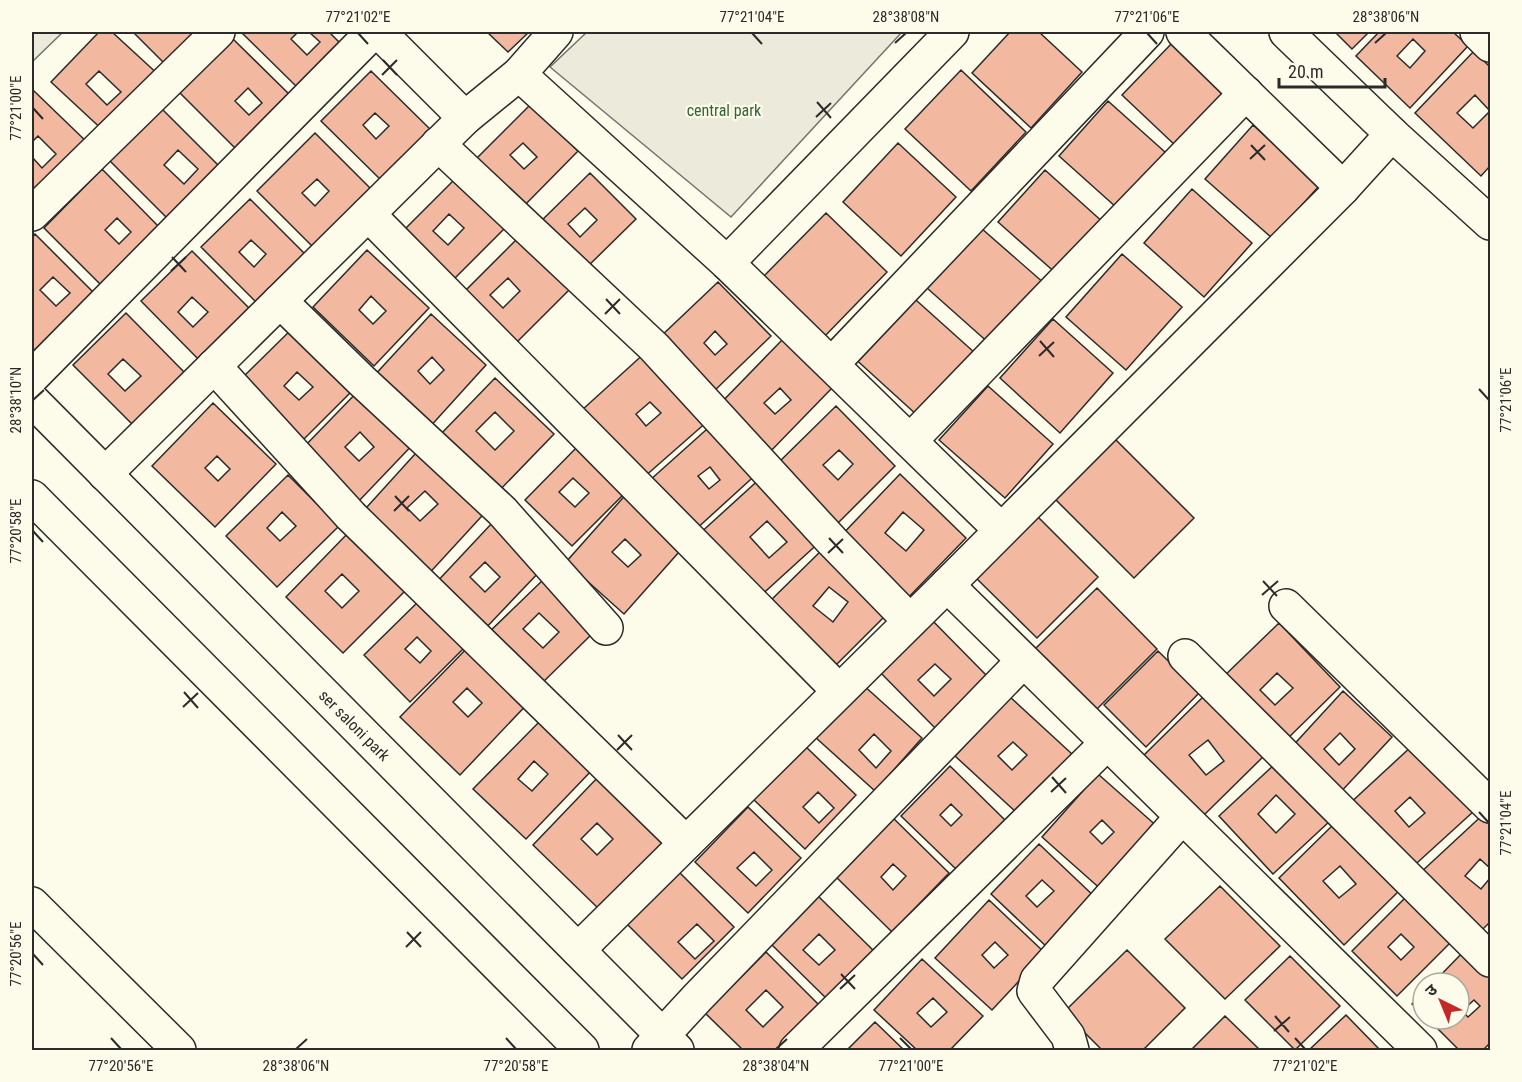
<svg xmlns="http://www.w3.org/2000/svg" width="1522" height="1082" viewBox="0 0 1522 1082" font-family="'Roboto Condensed','Noto Sans Devanagari',sans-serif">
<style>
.green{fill:#ecebdb;stroke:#74746e;stroke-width:1.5}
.building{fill:#f2b8a0;stroke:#2b2b2b;stroke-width:1.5;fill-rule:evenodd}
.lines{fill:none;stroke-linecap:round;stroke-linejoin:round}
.minor-casing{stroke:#2b2b2b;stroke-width:36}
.minor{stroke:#fdfbea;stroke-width:33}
.ticks{fill:none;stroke:#2b2b2b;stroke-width:2}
.labels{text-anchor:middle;stroke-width:4.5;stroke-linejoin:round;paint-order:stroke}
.park-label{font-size:16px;fill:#34623c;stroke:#fdfbea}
.street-label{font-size:16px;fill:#2b2b2b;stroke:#fdfbea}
.neatline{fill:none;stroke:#2b2b2b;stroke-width:2}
.ticks-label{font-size:15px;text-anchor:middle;fill:#2b2b2b}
</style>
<rect width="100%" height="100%" fill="#fdfbea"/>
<path class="green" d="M32,32H63L32,62Z
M587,32H902L731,217L550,67Z"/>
<path class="building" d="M99,32H112L161,77L107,134L51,82ZM99,71L121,92L107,105L86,84Z
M133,32H201L167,66Z
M241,32H298L291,39L307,55L320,42L309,32H329L341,44L298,88Z
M487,32H529L508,52Z
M1010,32H1039L1082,72L1031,128L972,73Z
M1335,32H1369L1352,49Z
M1379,32H1453L1468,46L1410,108L1356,56ZM1413,39L1425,51L1410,68L1397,56Z
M232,38L291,96L237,150L179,92ZM248,88L262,103L249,115L235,101Z
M1174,41L1229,93L1177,147L1122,95Z
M1474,51L1490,67V166L1481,176L1415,113ZM1475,95L1490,111L1473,128L1457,113Z
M961,70L1026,132L971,191L905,129Z
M371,71L435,134L385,184L321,121ZM375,113L389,126L376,139L363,125Z
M33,90L92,147L32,208V157L42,168L56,154L38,136L32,142V92Z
M1108,101L1175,161L1126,216L1059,156Z
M530,105L578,151L520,210L472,163ZM523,143L537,157L524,169L510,155Z
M159,106L220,167L168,219L107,158ZM178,150L198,169L184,184L164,165Z
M1253,125L1320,185L1272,238L1205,179Z
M315,133L373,191L315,249L257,191ZM317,179L329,191L315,206L302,193Z
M898,143L956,197L901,256L843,202Z
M102,169L160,228L102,286L44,228ZM117,218L131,232L119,244L105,230Z
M1045,170L1105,224L1058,275L998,222Z
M590,173L636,219L581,273L535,227ZM585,208L597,220L580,237L568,224Z
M457,177L506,227L447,286L397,237ZM449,214L464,228L448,245L433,231Z
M1192,189L1252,243L1204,297L1144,243Z
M250,199L311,260L262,308L201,247ZM251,240L266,254L254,267L239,252Z
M826,213L887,272L824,337L763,277Z
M981,228L1045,284L991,345L927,288Z
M35,234L93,292L34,351L32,348V238ZM53,277L70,293L56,306L40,290Z
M517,239L569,290L513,346L461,295ZM508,278L520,291L503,308L490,295Z
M367,250L429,308L374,366L313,307ZM371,296L386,311L373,324L359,310Z
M192,251L255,314L204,365L141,301ZM192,297L208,312L193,327L178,312Z
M1122,254L1182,307L1126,370L1066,317Z
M718,282L771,336L711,394L658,339ZM715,331L727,344L715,355L704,343Z
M907,292L975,353L918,416L851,355Z
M126,313L185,373L133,425L73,365ZM123,359L141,376L125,391L108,374Z
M431,314L486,365L428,429L372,378ZM432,357L444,370L430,384L418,371Z
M1053,319L1113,373L1060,433L1000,378Z
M298,323L359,384L300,443L239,381ZM297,372L313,387L299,400L284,386Z
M783,339L832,388L766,456L716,408ZM780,388L791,400L775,414L764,403Z
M647,351L709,420L643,478L582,410ZM650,402L661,413L646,426L636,414Z
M495,378L554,434L497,493L438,437ZM495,412L514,431L495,450L476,431Z
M364,385L419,438L357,503L302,449ZM360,432L374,447L359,461L345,447Z
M988,386L1053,444L1005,498L939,440Z
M213,403L276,464L215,527L152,466ZM217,456L230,469L218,481L205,468Z
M836,406L895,466L835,526L776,465ZM839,450L853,464L838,480L823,465Z
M716,421L761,470L694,531L649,481ZM710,467L720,480L709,489L698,476Z
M1112,436L1194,518L1134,578L1052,496Z
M425,443L492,505L424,579L357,518ZM425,491L438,504L420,521L407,508Z
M581,443L628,490L572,546L525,500ZM573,478L589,493L575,507L559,492Z
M900,474L966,538L903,603L837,540ZM903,512L924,530L906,551L885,533Z
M288,475L339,526L277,587L226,536ZM282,512L296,526L280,541L267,528Z
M764,475L823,539L756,600L697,536ZM767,521L787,542L769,558L750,537Z
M629,491L687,543L624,614L566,562ZM625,539L641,555L628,567L612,552Z
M1035,514L1098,577L1037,638L974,576Z
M493,522L542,569L482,632L434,585ZM485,562L500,577L485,592L470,577Z
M349,532L407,589L343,653L286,597ZM342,574L359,591L342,608L325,591Z
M826,546L891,610L829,672L764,607ZM829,587L848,602L833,622L813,606Z
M544,579L595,631L534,691L483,638ZM539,613L559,632L543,648L523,629Z
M1097,588L1157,649L1095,711L1034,650Z
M426,594L472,640L410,702L364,655ZM417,637L431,651L420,663L405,649Z
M925,613L987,676L935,728L873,665ZM935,664L951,679L934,696L918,680Z
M1279,623L1340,687L1281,745L1219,681ZM1277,673L1293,688L1275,705L1260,690Z
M474,641L533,698L460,775L400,717ZM467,688L482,703L468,717L453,702Z
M1158,651L1200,692L1146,747L1104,705Z
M862,684L922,738L875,791L815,737ZM874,734L891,751L876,768L859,750Z
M1210,690L1270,750L1203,816L1143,756ZM1208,740L1224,761L1206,775L1189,755Z
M1343,691L1392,737L1337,796L1288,751ZM1340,733L1355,749L1339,765L1324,749Z
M1010,697L1072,754L1017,813L955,756ZM1013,742L1027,755L1012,770L998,756Z
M543,718L594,768L526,839L473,789ZM534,761L548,774L532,791L518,779Z
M804,745L856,795L805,849L753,799ZM818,792L834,808L819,823L803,807Z
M1413,745L1474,811L1407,872L1347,806ZM1410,797L1425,813L1409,827L1395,811Z
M1277,762L1331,820L1273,874L1219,816ZM1276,795L1295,814L1276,833L1258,814Z
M950,766L1007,822L958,871L901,816ZM951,804L962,815L951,826L940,815Z
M1098,774L1160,829L1104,892L1042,837ZM1102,820L1114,832L1102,844L1090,832Z
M600,775L667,840L600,910L533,845ZM597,823L613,839L597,855L581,839Z
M748,807L801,858L748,913L695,862ZM754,852L772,870L756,886L737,868Z
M1488,810L1490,812V868L1480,859L1465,876L1481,889L1490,878V922L1476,936L1419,874Z
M887,812L949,873L892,932L830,871ZM893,864L906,876L893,890L881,877Z
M1338,820L1403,887L1344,945L1279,878ZM1340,866L1356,884L1339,898L1323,881Z
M1039,844L1097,899L1049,949L991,894ZM1042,880L1054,891L1037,907L1026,896Z
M676,869L734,927L682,979L624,921ZM697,924L714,941L695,959L678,942Z
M1220,886L1280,946L1225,999L1165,939Z
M1411,892L1456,937L1397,996L1352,951ZM1401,934L1414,947L1401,960L1388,947Z
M818,896L878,955L831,1003L771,944ZM819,934L835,950L819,965L803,950Z
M989,900L1045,953L992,1010L935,958ZM995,942L1008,955L994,968L982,955Z
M1468,947L1490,969V1043L1483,1050H1459L1428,1019H1459V983H1433ZM1474,1000L1480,1006L1468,1017L1462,1011Z
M1127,950L1185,1008L1143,1050H1102L1064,1012Z
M766,952L820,1006L776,1050H743L705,1013ZM766,990L783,1007L763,1027L746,1010Z
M1290,956L1340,1006L1295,1050L1245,1000Z
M922,959L983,1016L950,1050H917L874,1010ZM933,998L947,1012L931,1027L917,1013Z
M1423,993V1014L1412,1004Z
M1346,1015L1380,1050H1309Z
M1225,1016L1260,1050H1191Z
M875,1022L904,1050H847Z"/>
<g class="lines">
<defs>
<g id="minor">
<path d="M379,32L465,118"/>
<path d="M1183,32L1343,188"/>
<path d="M1286,32L1392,134L1490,223"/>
<path d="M1477,32L1490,45"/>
<path d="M519,74L727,263L1001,530"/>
<path d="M438,144L654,347L832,541L910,621"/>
<path d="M32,214L218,32"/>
<path d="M368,214L839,691"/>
<path d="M727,263L952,32"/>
<path d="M280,301L361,380L502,511L606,628"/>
<path d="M832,364L1147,32"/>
<path d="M214,366L351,516L686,843"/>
<path d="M32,377L373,32"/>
<path id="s1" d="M32,400L677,1050"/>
<path d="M910,441L1246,93"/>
<path d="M105,474L465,118L519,74L556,32"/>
<path d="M32,497L582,1050"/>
<path d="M947,585L1343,188L1392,134"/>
<path d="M1286,606L1490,806"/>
<path d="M1185,656L1490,960"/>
<path d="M32,904L179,1050"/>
<path d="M578,950L947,585L1420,1050"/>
<path d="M649,1050L698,997L1023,661"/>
<path d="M796,1050L1107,743"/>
<path d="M1072,1050L1068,1036L1034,991L1037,980L1182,817"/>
</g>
</defs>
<use href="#minor" class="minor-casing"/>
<use href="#minor" class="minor"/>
</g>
<path class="ticks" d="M358,33L368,44M752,33L762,44M1147,33L1157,44M895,43L906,33M1375,43L1386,33M383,60L397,75M382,75L397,60M817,102L831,118M33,108L43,119M816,117L831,103M1251,145L1265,160M1250,159L1265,145M172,257L186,272M171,271L186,257M606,299L620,314M605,314L620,299M1040,341L1054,357M1039,356L1054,342M1479,389L1489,400M33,400L44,390M395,496L409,511M394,511L409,496M33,531L43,542M829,538L843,553M828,553L843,539M1263,581L1277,596M1262,595L1278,581M184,692L198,708M183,707L198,693M618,735L632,750M617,750L632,735M1052,777L1066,793M1051,792L1066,778M1479,812L1489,823M407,932L421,947M406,947L421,932M33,954L43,965M841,974L855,989M840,989L855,975M1275,1016L1289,1032M1274,1031L1290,1017M111,1038L121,1049M506,1038L516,1049M900,1038L911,1049M1295,1038L1305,1049M296,1049L307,1039M776,1049L787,1039"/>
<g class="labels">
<g class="park-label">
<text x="724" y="116">central park</text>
</g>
<g class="street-label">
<text dy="6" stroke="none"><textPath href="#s1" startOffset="458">ser saloni park</textPath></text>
</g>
</g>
<rect width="1522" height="1082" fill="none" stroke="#fdfbea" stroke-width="66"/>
<g transform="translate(1441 1001) rotate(317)"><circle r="28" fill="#fdfbea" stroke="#a9a89e" stroke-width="1.5"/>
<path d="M0-4.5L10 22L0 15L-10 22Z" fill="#c62828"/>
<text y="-9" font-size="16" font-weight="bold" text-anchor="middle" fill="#2b2b2b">उ</text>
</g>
<path d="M1279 78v9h106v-9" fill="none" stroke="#2b2b2b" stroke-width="3"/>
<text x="1288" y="78" font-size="18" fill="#2b2b2b" stroke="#fdfbea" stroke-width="4.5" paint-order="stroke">20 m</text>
<rect x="33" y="33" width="1456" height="1016" class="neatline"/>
<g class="ticks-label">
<text x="358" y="22">77°21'02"E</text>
<text x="752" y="22">77°21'04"E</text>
<text x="906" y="22">28°38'08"N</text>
<text x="1147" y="22">77°21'06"E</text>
<text x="1386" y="22">28°38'06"N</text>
<text transform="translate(16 108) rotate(-90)" y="5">77°21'00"E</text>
<text transform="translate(16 400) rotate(-90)" y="5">28°38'10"N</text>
<text transform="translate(1506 400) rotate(-90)" y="5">77°21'06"E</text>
<text transform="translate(16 531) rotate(-90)" y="5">77°20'58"E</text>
<text transform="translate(1506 823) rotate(-90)" y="5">77°21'04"E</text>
<text transform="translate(16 954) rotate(-90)" y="5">77°20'56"E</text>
<text x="121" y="1071">77°20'56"E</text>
<text x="296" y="1071">28°38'06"N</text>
<text x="516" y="1071">77°20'58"E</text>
<text x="776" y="1071">28°38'04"N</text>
<text x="911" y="1071">77°21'00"E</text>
<text x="1305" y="1071">77°21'02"E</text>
</g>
</svg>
